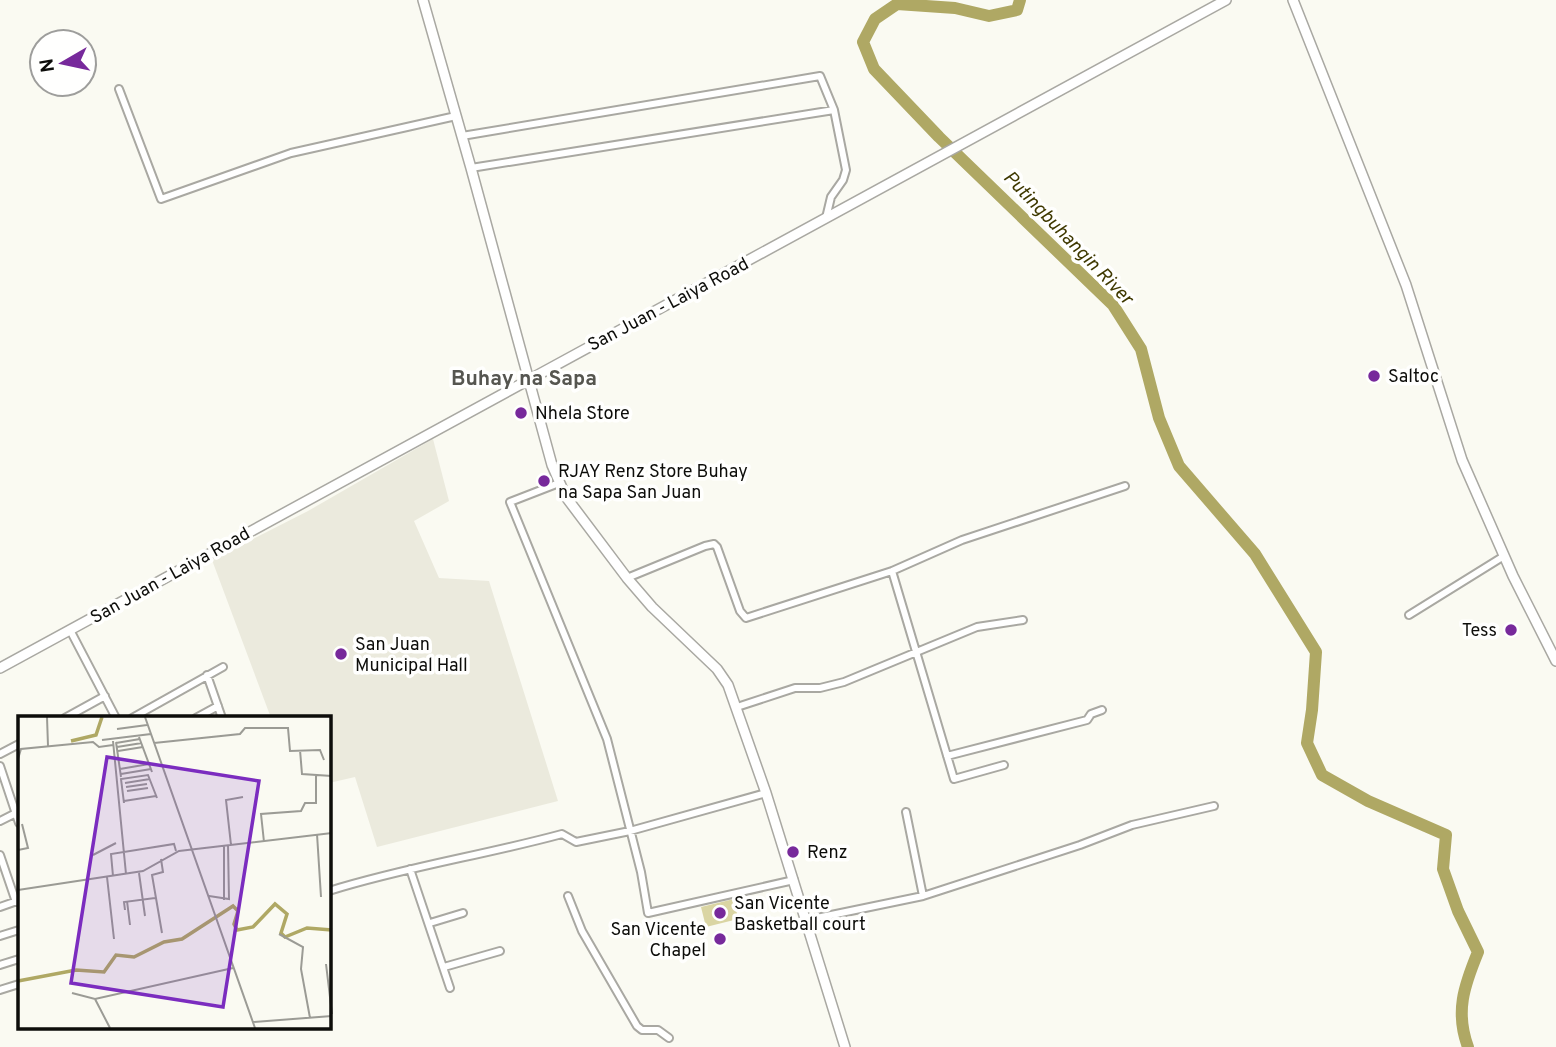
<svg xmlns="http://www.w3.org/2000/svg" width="1556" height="1047" viewBox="0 0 1556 1047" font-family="Overpass,sans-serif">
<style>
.built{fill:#ebeadd}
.green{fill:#dad5a3}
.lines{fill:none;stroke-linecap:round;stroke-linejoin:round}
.river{stroke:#afa864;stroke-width:12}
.street-casing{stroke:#a9a8a2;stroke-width:10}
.secondary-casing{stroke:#a9a8a2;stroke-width:12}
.street{stroke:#fff;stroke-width:6}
.secondary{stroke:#fff;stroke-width:9}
.poi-dot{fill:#77299b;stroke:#fffffe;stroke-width:2.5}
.labels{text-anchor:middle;stroke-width:7;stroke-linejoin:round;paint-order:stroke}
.street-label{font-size:18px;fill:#0d0d0a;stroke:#fffffe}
.poi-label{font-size:18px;fill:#0d0d0a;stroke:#fffffe;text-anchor:start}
.water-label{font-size:19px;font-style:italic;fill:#3f3900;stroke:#fffffe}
.quarter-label{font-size:21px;font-weight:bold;fill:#565650;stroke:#fffffe}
.inset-river{fill:none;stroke:#afa864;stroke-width:3.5}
.inset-road{fill:none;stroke:#9b9b95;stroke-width:2}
.view{fill:#7b2cbf;fill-opacity:0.15;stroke:#7b2cbf;stroke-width:3.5}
.inset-edge{fill:none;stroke:#0d0d0a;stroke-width:3.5}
</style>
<rect width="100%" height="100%" fill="#fafaf2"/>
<path class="built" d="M433,439L449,501L414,521L439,578L489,581L558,801L377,847L355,777L329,783V718H271L212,560L308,511Z"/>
<path class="green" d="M734,899L738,919L706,927L701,907Z"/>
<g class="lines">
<path class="river" d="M1020,0L1017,10L989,16L955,8L897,4L875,19L863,42L874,69L939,137L1113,305L1141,349L1159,418L1179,466L1255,554L1316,652L1312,710L1307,743L1322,775L1368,801L1446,835L1443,869L1458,911L1478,952C1464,986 1455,1012 1468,1047"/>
<defs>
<path id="street" d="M119,89L161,199L291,153L456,116
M462,136L820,76L834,110L846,170L843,180L831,197L826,218
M471,168L834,110
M559,483L510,502L607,739L641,872L648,913L794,880
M892,571L954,779L1004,765
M627,578L705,546L714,544L717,547L740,611L746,618L892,571L962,540L1125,486
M1409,615L1504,556
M70,630L116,718
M207,675L222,718
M737,707L795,688H820L844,682L977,627L1023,620
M65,718L105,696
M132,718L223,667
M196,718L218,706
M0,754L19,744
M947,756L1087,720L1091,714L1102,710
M0,766L19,823
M906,812L923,896
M0,821L16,813
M0,855L16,902
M410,869L450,988
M329,891C405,867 485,855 562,834L576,842L630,831L766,793
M568,896L582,931L637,1026L642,1030H658L669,1038
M0,907L17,901
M807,920L923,896L1080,845L1132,825L1214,806
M430,923L463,913
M0,936L19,930
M0,965L19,959
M444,967L500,951
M0,990L19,984"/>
<path id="secondary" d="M423,0L471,168L552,465L566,497L627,578L652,607L717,669L728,685L766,793L845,1047
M1293,0L1406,285L1462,460L1513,576L1556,661
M0,668L1226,0"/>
</defs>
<use href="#street" class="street-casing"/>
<use href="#secondary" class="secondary-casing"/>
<use href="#street" class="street"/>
<use href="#secondary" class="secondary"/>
</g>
<g class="poi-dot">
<circle cx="1374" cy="376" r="7"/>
<circle cx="521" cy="413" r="7"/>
<circle cx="544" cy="481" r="7"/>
<circle cx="1511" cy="630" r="7"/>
<circle cx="341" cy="654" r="7"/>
<circle cx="793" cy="852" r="7"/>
<circle cx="720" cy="913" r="7"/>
<circle cx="720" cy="939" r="7"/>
</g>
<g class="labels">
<g class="street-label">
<text transform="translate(668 304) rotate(-28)" y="6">San Juan - Laiya Road</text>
<text transform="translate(170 575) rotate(-29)" y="6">San Juan - Laiya Road</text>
</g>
<g class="poi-label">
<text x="1388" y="382">Saltoc</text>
<text x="535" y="419">Nhela Store</text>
<text x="558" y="477">RJAY Renz Store Buhay<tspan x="558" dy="21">na Sapa San Juan</tspan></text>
<text x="1497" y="636" text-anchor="end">Tess</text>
<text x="355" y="650">San Juan<tspan x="355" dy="21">Municipal Hall</tspan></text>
<text x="807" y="858">Renz</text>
<text x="734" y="909">San Vicente<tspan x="734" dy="21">Basketball court</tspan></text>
<text x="706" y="935" text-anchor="end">San Vicente<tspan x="706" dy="21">Chapel</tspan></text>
</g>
<g class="water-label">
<text transform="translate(1069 237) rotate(46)" y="7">Putingbuhangin River</text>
</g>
<g class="quarter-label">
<text x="524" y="385">Buhay na Sapa</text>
</g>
</g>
<g transform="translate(18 716)">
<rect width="313" height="313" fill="#fafaf2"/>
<path class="inset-river" d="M53,25L78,19L84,1M0,265L58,254L86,256L98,239L116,241L146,226L164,223L215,190L220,195L216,208L219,214L235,211L257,188L269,198L263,217L267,221L289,212L314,214"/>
<path class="inset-road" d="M29,1L30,30M127,1L237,312M99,13L129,9M121,21L134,56M84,24L133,18M95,25L108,158M98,26L103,61M98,27L122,23M136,27L222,18L227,12H270L272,35L302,34L306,44M99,31L124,27M282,34L284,58L314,60M100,35L125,31M0,43L3,33L75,26L81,31L95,29M102,53L131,48M103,58L133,53M107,67L132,63M108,71L129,68M109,75L130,72M106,85L138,80M106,87L103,63L130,59L139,82M299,118L303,181M246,126L243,98L283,95L287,87H298V59M213,129L208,84L225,81M206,130V184M0,134L10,132L4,108M75,139L98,127M143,143L145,156L134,159L144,217M121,157L127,200M95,160L93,138L156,128L158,135M89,161L96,223M0,174L125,155L161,135L314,117M191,180L211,183L210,129M109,185L112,209M107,194L106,186L137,182M261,218L285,231L283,253L292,302M308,248L314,298M54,277L77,283L215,252M77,283L92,312M235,306L314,300"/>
<path class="view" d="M89,41L241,65L205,291L53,267Z"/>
<rect width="313" height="313" class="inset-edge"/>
</g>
<g transform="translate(63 63) rotate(261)"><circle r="33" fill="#fffffe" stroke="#9e9e9c" stroke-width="2"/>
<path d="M0-5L12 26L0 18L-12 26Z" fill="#77299b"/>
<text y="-10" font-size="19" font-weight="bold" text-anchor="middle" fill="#0d0d0a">N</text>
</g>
</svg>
